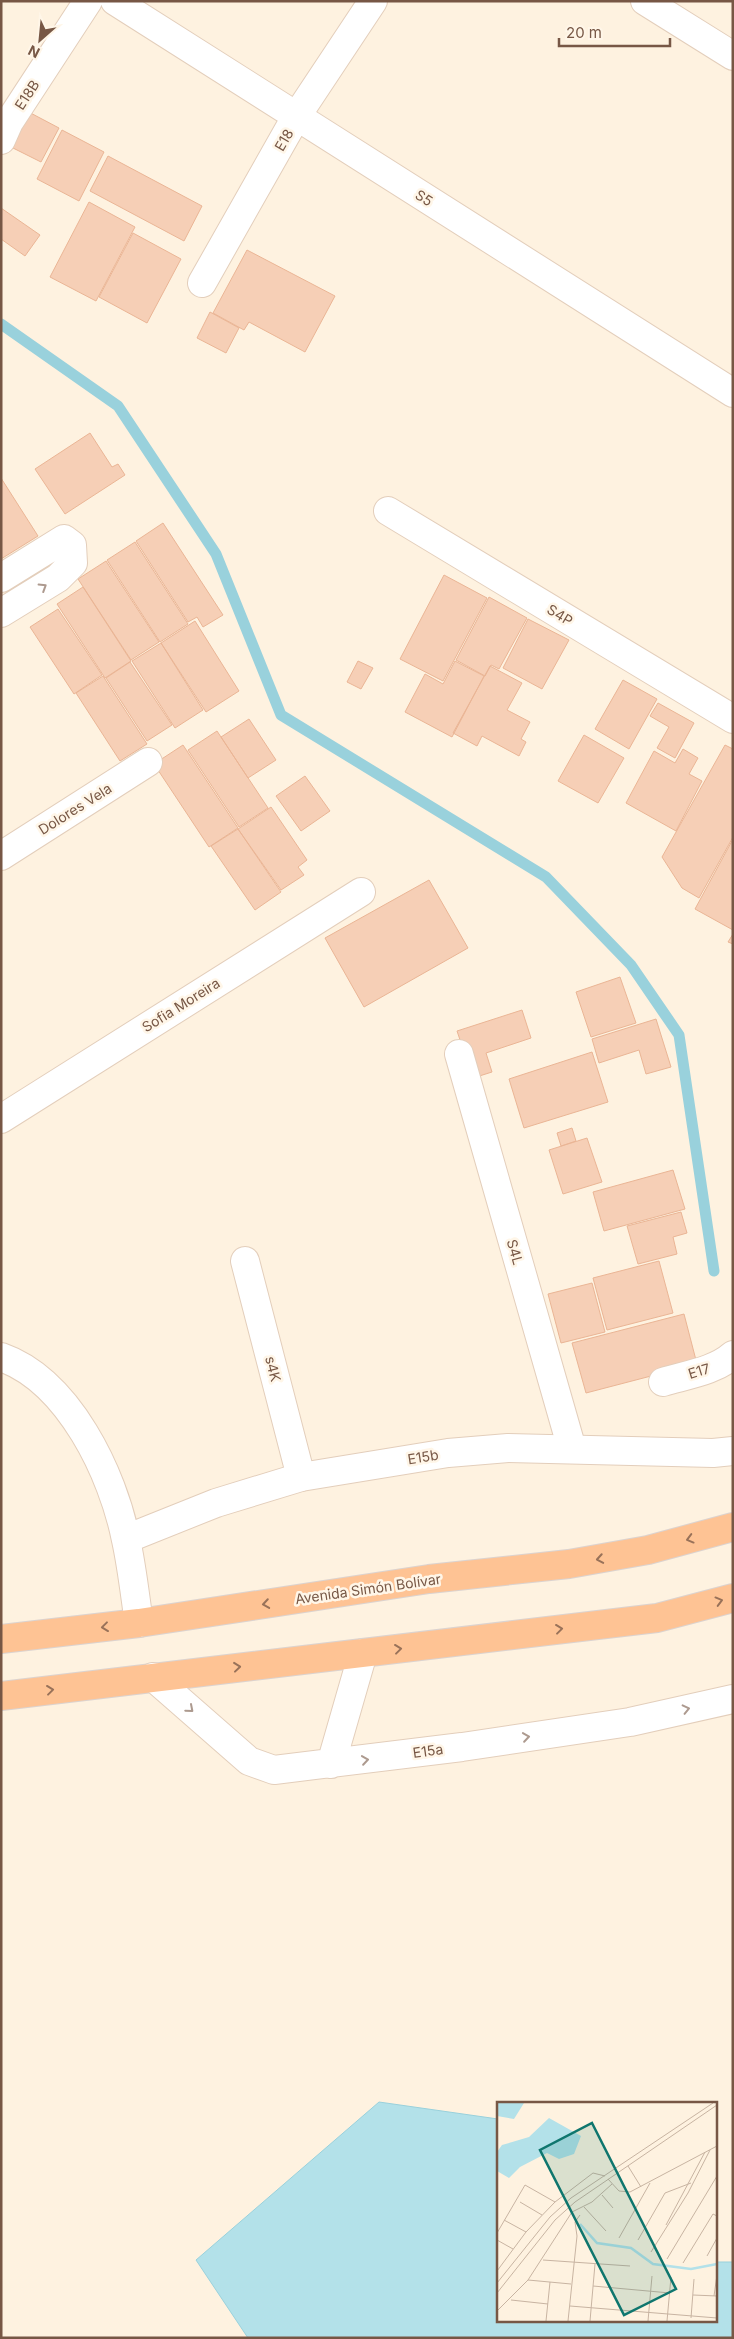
<svg xmlns="http://www.w3.org/2000/svg" width="734" height="2339" viewBox="0 0 734 2339" font-family="Inter,sans-serif">
<style>
.water{fill:#b3e1e9;stroke:#99d1dc}
.lines{fill:none;stroke-linecap:round;stroke-linejoin:round}
.stream{stroke:#99d1dc;stroke-width:11}
.building{fill:#f6cfb6;stroke:#eab595}
.minor-casing{stroke:#e3cebb;stroke-width:30}
.tertiary-casing{stroke:#e3cebb;stroke-width:30}
.trunk-casing{stroke:#dcd3cf;stroke-width:30}
.minor{stroke:#fff;stroke-width:28}
.tertiary{stroke:#fff;stroke-width:28}
.trunk{stroke:#fec394;stroke-width:28}
.oneway{stroke:#ad9a8f}
.oneway2{stroke:#997259}
.labels{text-anchor:middle;stroke-width:5;stroke-linejoin:round;paint-order:stroke}
.street-label{font-size:14px;fill:#775745;stroke:#fff6e8}
.inset-river{fill:none;stroke:#b3e1e9;stroke-width:2.5}
.inset-road{fill:none;stroke:#c8b4a2;stroke-width:1}
.view{fill:#0f766e;fill-opacity:0.15;stroke:#0f766e;stroke-width:2.5}
.inset-edge{fill:none;stroke:#775745;stroke-width:2.5}
</style>
<rect width="100%" height="100%" fill="#fef2e0"/>
<path class="water" d="M379,2102L498,2119V2320H715V2262H733V2338H248L196,2260Z"/>
<g class="lines">
<path class="stream" d="M1,324L118,406L216,554L281,715L546,877L631,965L679,1035L714,1271"/>
</g>
<path class="building" d="M23,109L59,128L41,162L5,144Z
M62,130L104,152L79,201L37,179Z
M108,156L202,206L184,241L90,191Z
M89,202L135,227L96,301L50,277Z
M1,208L40,235L25,256L1,239Z
M133,233L181,259L147,323L99,297Z
M247,250L335,296L305,352L249,322L244,330L213,313Z
M210,312L239,328L226,353L197,338Z
M90,433L112,467L118,464L125,475L65,514L35,469Z
M1,478L38,536L1,559Z
M163,523L223,615L203,627L197,617L188,622L136,541Z
M135,542L188,624L160,642L107,560Z
M106,561L159,642L131,660L78,579Z
M444,575L487,598L443,681L400,659Z
M83,587L131,661L105,678L57,604Z
M489,597L527,618L499,669L491,665L485,676L456,660Z
M58,609L102,675L74,694L30,627Z
M528,619L569,640L542,689L503,668Z
M195,621L239,691L206,712L161,643Z
M161,643L203,710L175,728L132,661Z
M358,661L373,668L361,689L347,682Z
M455,661L484,676L452,737L405,712L425,674L443,684Z
M130,662L172,725L147,741L106,678Z
M490,666L522,683L507,710L530,722L521,739L526,742L519,756L482,736L477,746L453,733Z
M103,676L147,744L120,761L76,693Z
M623,680L657,699L629,749L595,729Z
M658,703L694,723L675,758L657,748L669,727L650,716Z
M249,719L276,760L248,778L221,737Z
M217,731L268,808L239,827L188,750Z
M584,735L624,758L598,803L558,781Z
M183,745L238,828L209,847L154,764Z
M725,745L733,749V837L699,898L682,888L662,857Z
M683,749L698,758L689,774L702,781L676,831L626,803L654,751L675,763Z
M305,776L330,811L301,831L276,796Z
M271,807L307,860L298,867L304,875L281,890L238,829Z
M238,829L281,892L255,910L211,846Z
M733,839V930L695,909Z
M429,880L468,948L364,1007L325,938Z
M733,934V944L728,942Z
M620,977L636,1023L591,1037L576,992Z
M522,1010L531,1038L486,1053L492,1072L473,1078L457,1031Z
M656,1019L671,1067L646,1074L639,1050L599,1063L592,1039Z
M592,1052L608,1102L524,1128L509,1079Z
M572,1128L576,1141L561,1146L557,1133Z
M587,1138L602,1182L563,1194L549,1150Z
M673,1170L685,1209L604,1231L593,1192Z
M681,1212L687,1233L673,1237L677,1254L638,1264L627,1226Z
M659,1261L673,1313L607,1330L593,1278Z
M592,1283L605,1332L561,1343L548,1294Z
M684,1314L697,1364L586,1393L572,1343Z"/>
<g class="lines">
<defs>
<path id="minor" d="M115,1L733,393
M645,1L733,56
M1,140L9,122L88,1
M202,283L296,117L373,1
M388,511L733,719
M1,578L64,539L72,545L73,563L58,578L1,613
M1,856L148,762
M459,1054L572,1449
M1,1119L361,892
M245,1261L301,1477
M663,1382C686,1375 715,1371 733,1355
M153,1677L249,1761L274,1770L462,1747L630,1722L733,1699
M331,1764L363,1653"/>
<path id="tertiary" d="M1,1357C69,1381 113,1474 126,1540C132,1567 135,1596 139,1623
M126,1539L216,1503L301,1477L448,1453L508,1448L713,1453L733,1451"/>
<path id="trunk" d="M1,1639L139,1623L429,1579L569,1564L648,1550L733,1527
M1,1696L657,1618L733,1598"/>
</defs>
<use href="#minor" class="minor-casing"/>
<use href="#tertiary" class="tertiary-casing"/>
<use href="#trunk" class="trunk-casing"/>
<use href="#minor" class="minor"/>
<use href="#tertiary" class="tertiary"/>
<use href="#trunk" class="trunk"/>
</g>
<defs><path id="oneway-chevron" d="M-2-3.5L2.5 0L-2 3.5" fill="none" stroke-width="1.6" stroke-linecap="round" stroke-linejoin="round" transform="scale(1.25)"/></defs>
<g class="oneway">
<use href="#oneway-chevron" transform="translate(43 587) rotate(-32)"/>
<use href="#oneway-chevron" transform="translate(190 1709) rotate(41)"/>
<use href="#oneway-chevron" transform="translate(686 1709) rotate(-13)"/>
<use href="#oneway-chevron" transform="translate(526 1737) rotate(-8)"/>
<use href="#oneway-chevron" transform="translate(365 1760) rotate(-8)"/>
</g>
<g class="oneway2">
<use href="#oneway-chevron" transform="translate(690 1539) rotate(165)"/>
<use href="#oneway-chevron" transform="translate(600 1559) rotate(170)"/>
<use href="#oneway-chevron" transform="translate(719 1601) rotate(-15)"/>
<use href="#oneway-chevron" transform="translate(266 1604) rotate(171)"/>
<use href="#oneway-chevron" transform="translate(105 1627) rotate(173)"/>
<use href="#oneway-chevron" transform="translate(559 1629) rotate(-7)"/>
<use href="#oneway-chevron" transform="translate(398 1649) rotate(-7)"/>
<use href="#oneway-chevron" transform="translate(237 1667) rotate(-6)"/>
<use href="#oneway-chevron" transform="translate(50 1690) rotate(-7)"/>
</g>
<g class="labels">
<g class="street-label">
<text transform="translate(27 95) rotate(-57)" y="5">E18B</text>
<text transform="translate(284 140) rotate(-60)" y="5">E18</text>
<text transform="translate(424 198) rotate(32)" y="5">S5</text>
<text transform="translate(560 615) rotate(31)" y="5">S4P</text>
<text transform="translate(75 809) rotate(-32)" y="5">Dolores Vela</text>
<text transform="translate(181 1005) rotate(-32)" y="5">Sofia Moreira</text>
<text transform="translate(515 1252) rotate(74)" y="5">S4L</text>
<text transform="translate(273 1369) rotate(76)" y="5">s4K</text>
<text transform="translate(699 1371) rotate(-17)" y="5">E17</text>
<text transform="translate(423 1457) rotate(-9)" y="5">E15b</text>
<text transform="translate(368 1589) rotate(-8)" y="5">Avenida Simón Bolívar</text>
<text transform="translate(428 1751) rotate(-8)" y="5">E15a</text>
</g>
</g>
<g transform="translate(497 2102)">
<rect width="220" height="220" fill="#fef2e0"/>
<path d="M0,1H27L17,17L0,14ZM52,16L84,34L77,52L62,57L50,51L23,65L12,76L0,69V50L5,43L32,35Z" fill="#b3e1e9"/>
<path class="inset-river" d="M83,122L100,141L134,146L156,162L194,167L220,162"/>
<path class="inset-road" d="M131,64L144,85M111,77L122,89L133,90L220,44M105,93L116,106M23,100L45,113M87,105L109,129M7,118L29,130M169,123L208,50M0,131L28,83L58,100M122,136L153,81M0,138L16,147M141,138L168,91L194,81M154,150L191,91L213,48M210,154L220,136M170,157L220,74M46,158L133,164M186,161L216,112L220,114M0,169L29,130L58,100L96,71L108,74M31,178L74,182M0,181L53,115L74,96L216,1M96,184L173,191M0,191L58,118L78,100L220,3M196,193L220,194M217,194L220,173M14,198L51,202M73,204L220,216M0,209L31,178L75,110L95,100L115,82M194,216L197,177M49,219L53,180M71,219L80,134L78,120L83,113M93,219L98,162M151,219L155,174M170,219L174,175"/>
<path class="view" d="M95,21L179,187L127,213L43,48Z"/>
<rect width="220" height="220" class="inset-edge"/>
</g>
<rect width="734" height="2339" fill="none" stroke="#775745" stroke-width="5"/>
<g transform="translate(40 40) rotate(207)" stroke="#fff6e8" stroke-width="4" paint-order="stroke">
<path d="M0-4L9 19L0 12L-9 19Z" fill="#775745"/>
<text y="-8" font-size="14" font-weight="bold" text-anchor="middle" fill="#775745">N</text>
</g>
<path d="M559 38v8h111v-8" fill="none" stroke="#775745" stroke-width="2.5"/>
<text x="566" y="38" font-size="15" fill="#775745" stroke="#fff6e8" stroke-width="4" paint-order="stroke">20 m</text>
</svg>
